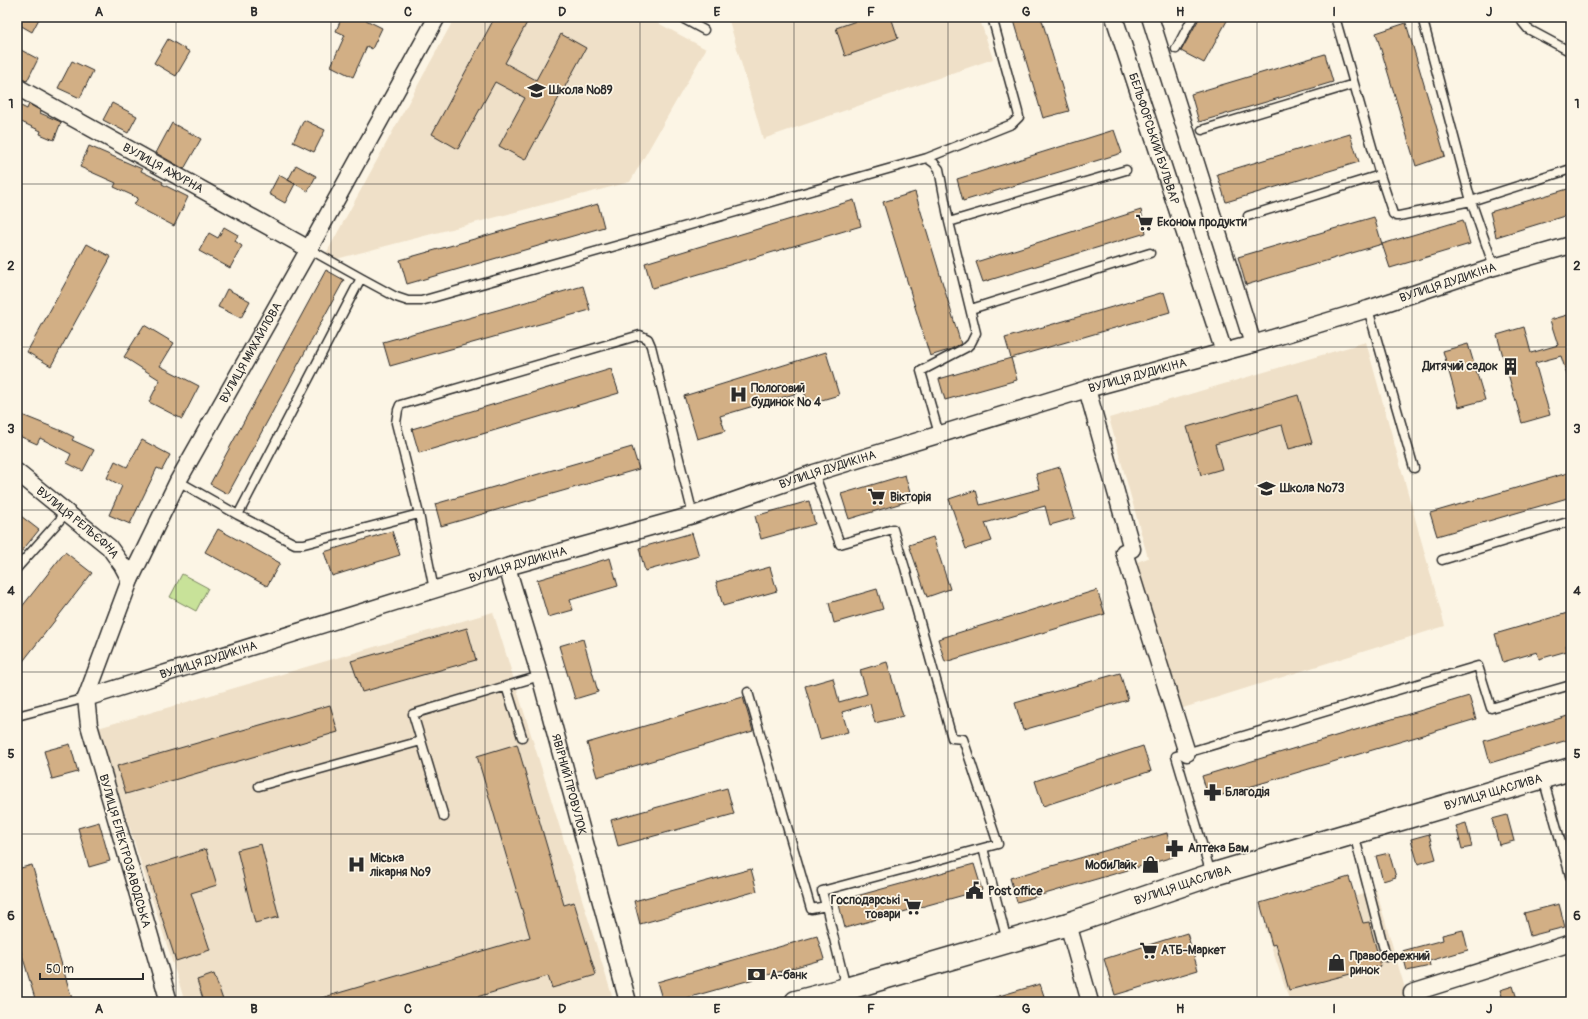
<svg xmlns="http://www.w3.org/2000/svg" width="1588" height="1019" viewBox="0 0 1588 1019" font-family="Pangolin,sans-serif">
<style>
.built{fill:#efe0c8}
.green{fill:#c8e299;stroke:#7a8662}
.building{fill:#d2af85;stroke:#2b2b2b}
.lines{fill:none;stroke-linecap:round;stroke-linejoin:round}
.lane-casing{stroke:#2b2b2b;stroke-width:11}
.street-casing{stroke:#2b2b2b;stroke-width:19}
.secondary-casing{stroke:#2b2b2b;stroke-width:25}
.lane{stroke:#fcf5e5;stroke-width:8}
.street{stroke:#fcf5e5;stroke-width:16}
.secondary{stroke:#fcf5e5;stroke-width:22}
.grid{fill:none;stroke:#2b2b2b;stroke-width:1;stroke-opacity:0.55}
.labels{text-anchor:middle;stroke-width:3.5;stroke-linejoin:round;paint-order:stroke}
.poi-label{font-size:12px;font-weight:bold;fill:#2b2b2b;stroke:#fcf5e5;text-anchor:start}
.street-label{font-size:12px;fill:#2b2b2b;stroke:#fcf5e5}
.neatline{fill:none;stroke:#2b2b2b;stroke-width:1.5}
.grid-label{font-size:13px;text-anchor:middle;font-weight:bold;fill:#2b2b2b}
</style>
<rect width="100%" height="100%" fill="#fcf5e5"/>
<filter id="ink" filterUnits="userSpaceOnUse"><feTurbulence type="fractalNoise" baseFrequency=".025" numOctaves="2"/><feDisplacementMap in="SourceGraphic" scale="8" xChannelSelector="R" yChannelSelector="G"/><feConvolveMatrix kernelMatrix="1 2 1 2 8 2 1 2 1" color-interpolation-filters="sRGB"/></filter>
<g filter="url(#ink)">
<path class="built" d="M455,17H647L706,49L630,182L321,263Z
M728,17H979L993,59L763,139Z
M1366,342L1445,626L1180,709L1134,563L1148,558L1109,418Z
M493,612L614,1002H185L98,728Z
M1376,890L1409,1002H1290L1264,925Z"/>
<path class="green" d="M182,574L208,588L196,611L170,597Z"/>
<path class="building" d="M22,17H40L32,32L18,24Z
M342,17H360L382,28L372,49L367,46L353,77L331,66L345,35L336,31Z
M495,17H530L505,63L536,80L561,34L586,48L525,160L499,146L525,98L495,82L458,149L432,134Z
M855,17H891L898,38L845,56L836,28L856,21Z
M1013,17H1041L1069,111L1043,118Z
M1200,17H1229L1204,63L1181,51Z
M1406,23L1445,156L1416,166L1376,33Z
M168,39L190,52L176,76L154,63Z
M21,50L38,59L27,81L17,77V58Z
M1325,54L1333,82L1199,122L1191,94Z
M72,61L93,71L80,98L58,88Z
M112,103L137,116L128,133L103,120Z
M17,104L27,109L29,104L41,111L40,113L61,122L54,140L40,134L41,131L17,120Z
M304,120L325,130L314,152L293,142Z
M172,123L201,139L184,169L156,153Z
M1114,130L1122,153L963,201L957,179Z
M1350,134L1359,162L1226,202L1217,174Z
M89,146L142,169L141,171L163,182L162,184L188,197L174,226L134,205L138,198L114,187L116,183L80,167Z
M296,165L316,176L308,191L288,180Z
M279,175L295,184L285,203L269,194Z
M1571,188V214L1496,237L1490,212Z
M915,192L961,344L949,350L930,356L883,202Z
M854,200L861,226L652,288L645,263Z
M598,204L604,227L407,284L400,260Z
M1141,210L1146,233L983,282L976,262Z
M1374,217L1382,244L1246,285L1238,257Z
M1463,220L1470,244L1390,268L1382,244Z
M224,227L238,235L235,241L242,246L230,268L199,251L209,233L218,238Z
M87,244L111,257L51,366L27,352Z
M326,270L344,280L228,494L210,484Z
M583,286L590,310L390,366L383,342Z
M227,289L250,301L241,318L218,307Z
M1164,292L1170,312L1011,358L1005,338Z
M1571,314V378H1568L1561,356L1535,363L1550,415L1522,423L1497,335L1524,327L1531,353L1558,345L1550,320Z
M144,325L174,343L160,366L199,386L182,419L149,402L160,380L124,357Z
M1468,344L1485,400L1459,407L1443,351Z
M826,352L839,395L808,404L804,391L720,416L725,431L697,439L684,396Z
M1011,358L1017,380L945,400L939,379Z
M611,369L619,393L419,453L412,429Z
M1298,395L1312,443L1289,449L1282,425L1215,444L1222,469L1201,475L1187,427Z
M17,413L62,431L74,437L72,440L94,450L83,471L67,463L71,454L40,438L37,444L17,435Z
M142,440L170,455L162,470L157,468L130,524L109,515L122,486L107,478L115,461L127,467Z
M632,447L639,469L441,526L435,504Z
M1060,467L1075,518L1050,525L1045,506L985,523L992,541L966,549L949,499L976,490L980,505L1040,489L1036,474Z
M1571,472V497L1437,536L1430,513Z
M905,475L912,500L849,519L841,494Z
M809,501L815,524L761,539L755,516Z
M17,513L39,530L17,557Z
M218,529L280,563L267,586L205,552Z
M392,531L400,555L332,576L324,552Z
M692,533L699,556L645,571L639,548Z
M933,537L950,589L927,597L909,545Z
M65,552L92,573L17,669V613Z
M610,558L618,586L570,600L573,610L548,617L537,580Z
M770,567L777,591L723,606L716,582Z
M877,589L883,609L834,623L829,603Z
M1097,590L1105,614L945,662L938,639Z
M1571,612V644L1566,645L1567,651L1539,659L1537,652L1503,662L1495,634Z
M467,628L476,660L362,692L351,661Z
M583,639L598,692L575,699L559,646Z
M887,662L903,716L875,723L870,704L842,712L848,732L820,739L805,686L833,678L839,702L867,694L860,670Z
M1120,673L1128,700L1023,730L1015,703Z
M1469,696L1476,719L1209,799L1202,776Z
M743,697L753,731L597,777L587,743Z
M330,705L338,732L126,794L117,766Z
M1571,715V739L1490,763L1484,741Z
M70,744L78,772L52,779L44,751Z
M517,744L564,905L574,902L596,975L552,988L548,976L460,1002H319L318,999L530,937L477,756Z
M1143,746L1151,771L1043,806L1035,781Z
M727,788L734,814L618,846L611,820Z
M1507,815L1514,841L1499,845L1492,819Z
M99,822L110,861L89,867L78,828Z
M1466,823L1472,847L1462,849L1456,826Z
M1167,833L1173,857L1017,902L1010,878Z
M1429,834L1436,859L1418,864L1411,839Z
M261,844L279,917L255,923L237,850Z
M206,849L217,885L191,893L210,950L176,961L146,868Z
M1389,853L1396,877L1383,881L1376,856Z
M974,864L982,890L845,928L838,901Z
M32,865L73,1002H36L17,938V869Z
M751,869L757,891L640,924L634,901Z
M1349,877L1363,923L1369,922L1381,966L1289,990L1276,944L1272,945L1260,903Z
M1559,904L1565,927L1530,936L1524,913Z
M1463,930L1468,950L1429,961L1430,966L1407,971L1402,951L1443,940L1442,935Z
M1187,933L1198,970L1115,995L1104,959Z
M817,936L824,959L673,1002H663L657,982Z
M214,974L223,1000L216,1002H204L197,980Z
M1040,984L1046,1002H989V999Z
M1513,986L1518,1002H1504L1500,990Z"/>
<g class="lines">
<defs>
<path id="lane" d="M680,17L704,30
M1335,17L1380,175L1393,214L1396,216H1399L1471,201L1494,267
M1422,17L1471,201L1571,169
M1519,17L1523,23L1528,29L1571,52
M1176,49L1193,17
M1202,130L1354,84
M927,158L1012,124L1019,117L1018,112L992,17
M1248,216L1380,175
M949,222L1126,170
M361,278L396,297L408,301H421L927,158L934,163L939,169L949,222L976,333L971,343L967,347L921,371L939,434
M971,309L1150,253
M1368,309L1414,468
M814,473L840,544L893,529L905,568L952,738L963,739L998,844L983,848L1007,941
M178,481L238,515L295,544H304L419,514L434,590
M419,514L396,423L398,410L400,405L640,335L648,339L651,346L693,515
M238,515L361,278L309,249
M1442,560L1571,521
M17,568L67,512
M506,686L522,737
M748,692L811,909L826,906L846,988
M17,716L86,698
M1543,778L1571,879
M259,786L421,741
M444,817L413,714L540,676
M1354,834L1386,957
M1211,874L1176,756L1478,666L1491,708L1571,685
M826,906L822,891L983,848"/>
<g id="street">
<path id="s1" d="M1114,17L1224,352"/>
<path d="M1150,17L1253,344"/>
<path id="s2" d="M17,87L309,249"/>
<path d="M1087,389L1132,549L1124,552L1187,753"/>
<path id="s3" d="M17,472L109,547L122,565L130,580"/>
<path id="s4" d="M507,567L540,676L628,1002"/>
<path id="s5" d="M86,698L507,567L693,515L814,473L1087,389L1253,344L1368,309L1494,267L1571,245"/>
<path d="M1068,924L1090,1002"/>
<path d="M1412,993L1571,943"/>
<path id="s6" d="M169,1002L89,725L86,698L130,580L178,481L309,249L437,17"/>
</g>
<g id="secondary">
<path id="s7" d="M796,1002L846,989L1068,924L1211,875L1571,769"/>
</g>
</defs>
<use href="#lane" class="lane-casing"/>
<use href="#street" class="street-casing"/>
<use href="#secondary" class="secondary-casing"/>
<use href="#lane" class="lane"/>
<use href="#street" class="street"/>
<use href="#secondary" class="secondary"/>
</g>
</g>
<path class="grid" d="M176,17V1002M331,17V1002M485,17V1002M640,17V1002M794,17V1002M948,17V1002M1103,17V1002M1257,17V1002M1412,17V1002M17,184H1571M17,347H1571M17,510H1571M17,672H1571M17,834H1571"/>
<defs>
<symbol id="school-bare" viewBox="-9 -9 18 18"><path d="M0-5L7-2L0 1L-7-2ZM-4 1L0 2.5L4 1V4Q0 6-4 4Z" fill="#2b2b2b" stroke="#fcf5e5" stroke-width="2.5" paint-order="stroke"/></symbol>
<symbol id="supermarket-bare" viewBox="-9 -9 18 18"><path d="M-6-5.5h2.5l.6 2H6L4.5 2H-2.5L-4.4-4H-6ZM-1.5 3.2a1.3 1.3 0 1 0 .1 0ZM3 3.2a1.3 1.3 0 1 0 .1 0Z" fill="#2b2b2b" stroke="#fcf5e5" stroke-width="2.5" paint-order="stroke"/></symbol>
<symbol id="building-bare" viewBox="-9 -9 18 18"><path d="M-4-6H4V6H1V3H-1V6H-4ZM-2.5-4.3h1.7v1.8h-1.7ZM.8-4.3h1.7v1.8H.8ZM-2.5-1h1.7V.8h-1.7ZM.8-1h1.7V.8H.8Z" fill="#2b2b2b" stroke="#fcf5e5" stroke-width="2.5" paint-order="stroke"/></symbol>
<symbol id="hospital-bare" viewBox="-9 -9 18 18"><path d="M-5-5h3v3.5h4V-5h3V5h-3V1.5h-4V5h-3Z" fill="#2b2b2b" stroke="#fcf5e5" stroke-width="2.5" paint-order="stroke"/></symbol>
<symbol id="pharmacy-bare" viewBox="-9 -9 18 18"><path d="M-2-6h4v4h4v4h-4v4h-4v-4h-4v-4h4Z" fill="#2b2b2b" stroke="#fcf5e5" stroke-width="2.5" paint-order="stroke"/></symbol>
<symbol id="shop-bare" viewBox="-9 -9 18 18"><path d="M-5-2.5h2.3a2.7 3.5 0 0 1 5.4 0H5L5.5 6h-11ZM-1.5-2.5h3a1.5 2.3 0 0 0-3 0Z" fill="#2b2b2b" stroke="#fcf5e5" stroke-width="2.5" paint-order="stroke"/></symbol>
<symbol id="civic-bare" viewBox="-9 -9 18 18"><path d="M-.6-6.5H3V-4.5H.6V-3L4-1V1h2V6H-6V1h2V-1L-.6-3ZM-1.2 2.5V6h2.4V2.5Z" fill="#2b2b2b" stroke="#fcf5e5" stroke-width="2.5" paint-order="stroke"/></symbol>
<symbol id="bank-bare" viewBox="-9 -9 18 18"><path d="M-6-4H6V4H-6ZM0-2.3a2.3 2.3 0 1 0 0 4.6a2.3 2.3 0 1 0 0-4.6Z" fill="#2b2b2b" stroke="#fcf5e5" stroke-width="2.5" paint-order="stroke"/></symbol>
</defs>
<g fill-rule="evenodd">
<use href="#school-bare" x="524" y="78" width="25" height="25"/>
<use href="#supermarket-bare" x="1132" y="210" width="25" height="25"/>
<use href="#building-bare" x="1498" y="354" width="25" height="25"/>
<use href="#hospital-bare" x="726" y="382" width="25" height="25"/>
<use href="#school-bare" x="1254" y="476" width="25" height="25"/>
<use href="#supermarket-bare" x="864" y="484" width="25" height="25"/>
<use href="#pharmacy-bare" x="1200" y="780" width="25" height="25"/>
<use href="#pharmacy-bare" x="1162" y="836" width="25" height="25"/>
<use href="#hospital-bare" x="344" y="852" width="25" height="25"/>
<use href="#shop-bare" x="1138" y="852" width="25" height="25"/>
<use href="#civic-bare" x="962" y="878" width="25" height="25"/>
<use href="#supermarket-bare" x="900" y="894" width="25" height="25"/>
<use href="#supermarket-bare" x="1136" y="938" width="25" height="25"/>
<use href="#shop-bare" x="1324" y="950" width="25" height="25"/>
<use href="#bank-bare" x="744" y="962" width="25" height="25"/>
</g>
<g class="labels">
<g class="poi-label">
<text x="549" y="94">Школа №89</text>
<text x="1157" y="226">Економ продукти</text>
<text x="1498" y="370" text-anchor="end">Дитячий садок</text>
<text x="751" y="392">Пологовий<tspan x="751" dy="14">будинок № 4</tspan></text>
<text x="1280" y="492">Школа №73</text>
<text x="890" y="501">Вікторія</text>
<text x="1225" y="796">Благодія</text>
<text x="1188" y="852">Аптека Бам</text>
<text x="370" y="862">Міська<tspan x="370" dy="14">лікарня №9</tspan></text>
<text x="1137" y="869" text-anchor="end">МобиЛайк</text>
<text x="988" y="895">Post office</text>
<text x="900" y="904" text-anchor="end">Господарські<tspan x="900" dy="14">товари</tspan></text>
<text x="1161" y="954">АТБ-Маркет</text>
<text x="1350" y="960">Правобережний<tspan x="1350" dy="14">ринок</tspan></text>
<text x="770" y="979">А-банк</text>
</g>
<g class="street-label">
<text dy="4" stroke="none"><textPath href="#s1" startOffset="128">БЕЛЬФОРСЬКИЙ БУЛЬВАР</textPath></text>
<text dy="4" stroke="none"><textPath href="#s2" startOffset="167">ВУЛИЦЯ АЖУРНА</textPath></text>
<text dy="4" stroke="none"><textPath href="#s5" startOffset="1424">ВУЛИЦЯ ДУДИКІНА</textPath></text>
<text dy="4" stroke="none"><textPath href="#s6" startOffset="699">ВУЛИЦЯ МИХАЙЛОВА</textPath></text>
<text dy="4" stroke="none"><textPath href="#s5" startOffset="1100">ВУЛИЦЯ ДУДИКІНА</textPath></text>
<text dy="4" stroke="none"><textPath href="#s5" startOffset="776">ВУЛИЦЯ ДУДИКІНА</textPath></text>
<text dy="4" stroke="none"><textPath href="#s3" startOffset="79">ВУЛИЦЯ РЕЛЬЄФНА</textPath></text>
<text dy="4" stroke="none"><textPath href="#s5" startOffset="452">ВУЛИЦЯ ДУДИКІНА</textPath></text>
<text dy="4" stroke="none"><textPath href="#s5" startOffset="128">ВУЛИЦЯ ДУДИКІНА</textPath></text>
<text dy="4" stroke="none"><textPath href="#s4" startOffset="226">ЯВІРНИЙ ПРОВУЛОК</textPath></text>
<text dy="4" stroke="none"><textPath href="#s7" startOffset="728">ВУЛИЦЯ ЩАСЛИВА</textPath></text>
<text transform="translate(125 851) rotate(74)" y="4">ВУЛИЦЯ ЕЛЕКТРОЗАВОДСЬКА</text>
<text dy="4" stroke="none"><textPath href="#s7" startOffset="404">ВУЛИЦЯ ЩАСЛИВА</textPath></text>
</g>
</g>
<rect width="1588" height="1019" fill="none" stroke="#fcf5e5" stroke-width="44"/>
<path d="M40 973v6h103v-6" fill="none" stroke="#2b2b2b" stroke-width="2"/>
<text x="46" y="973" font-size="12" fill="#2b2b2b" stroke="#fcf5e5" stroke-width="3" paint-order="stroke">50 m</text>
<rect x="22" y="22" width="1544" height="975" class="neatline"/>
<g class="grid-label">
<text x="99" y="16">A</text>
<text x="254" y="16">B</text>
<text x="408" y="16">C</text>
<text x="562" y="16">D</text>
<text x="717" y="16">E</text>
<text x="871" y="16">F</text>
<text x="1026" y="16">G</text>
<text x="1180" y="16">H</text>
<text x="1334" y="16">I</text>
<text x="1489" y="16">J</text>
<text x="11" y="108">1</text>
<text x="1577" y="108">1</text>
<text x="11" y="270">2</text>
<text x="1577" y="270">2</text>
<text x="11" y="433">3</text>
<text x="1577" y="433">3</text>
<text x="11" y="595">4</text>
<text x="1577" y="595">4</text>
<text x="11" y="758">5</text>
<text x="1577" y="758">5</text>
<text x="11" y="920">6</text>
<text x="1577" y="920">6</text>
<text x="99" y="1013">A</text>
<text x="254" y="1013">B</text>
<text x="408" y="1013">C</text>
<text x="562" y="1013">D</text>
<text x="717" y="1013">E</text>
<text x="871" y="1013">F</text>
<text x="1026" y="1013">G</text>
<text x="1180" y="1013">H</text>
<text x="1334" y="1013">I</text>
<text x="1489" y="1013">J</text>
</g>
</svg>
